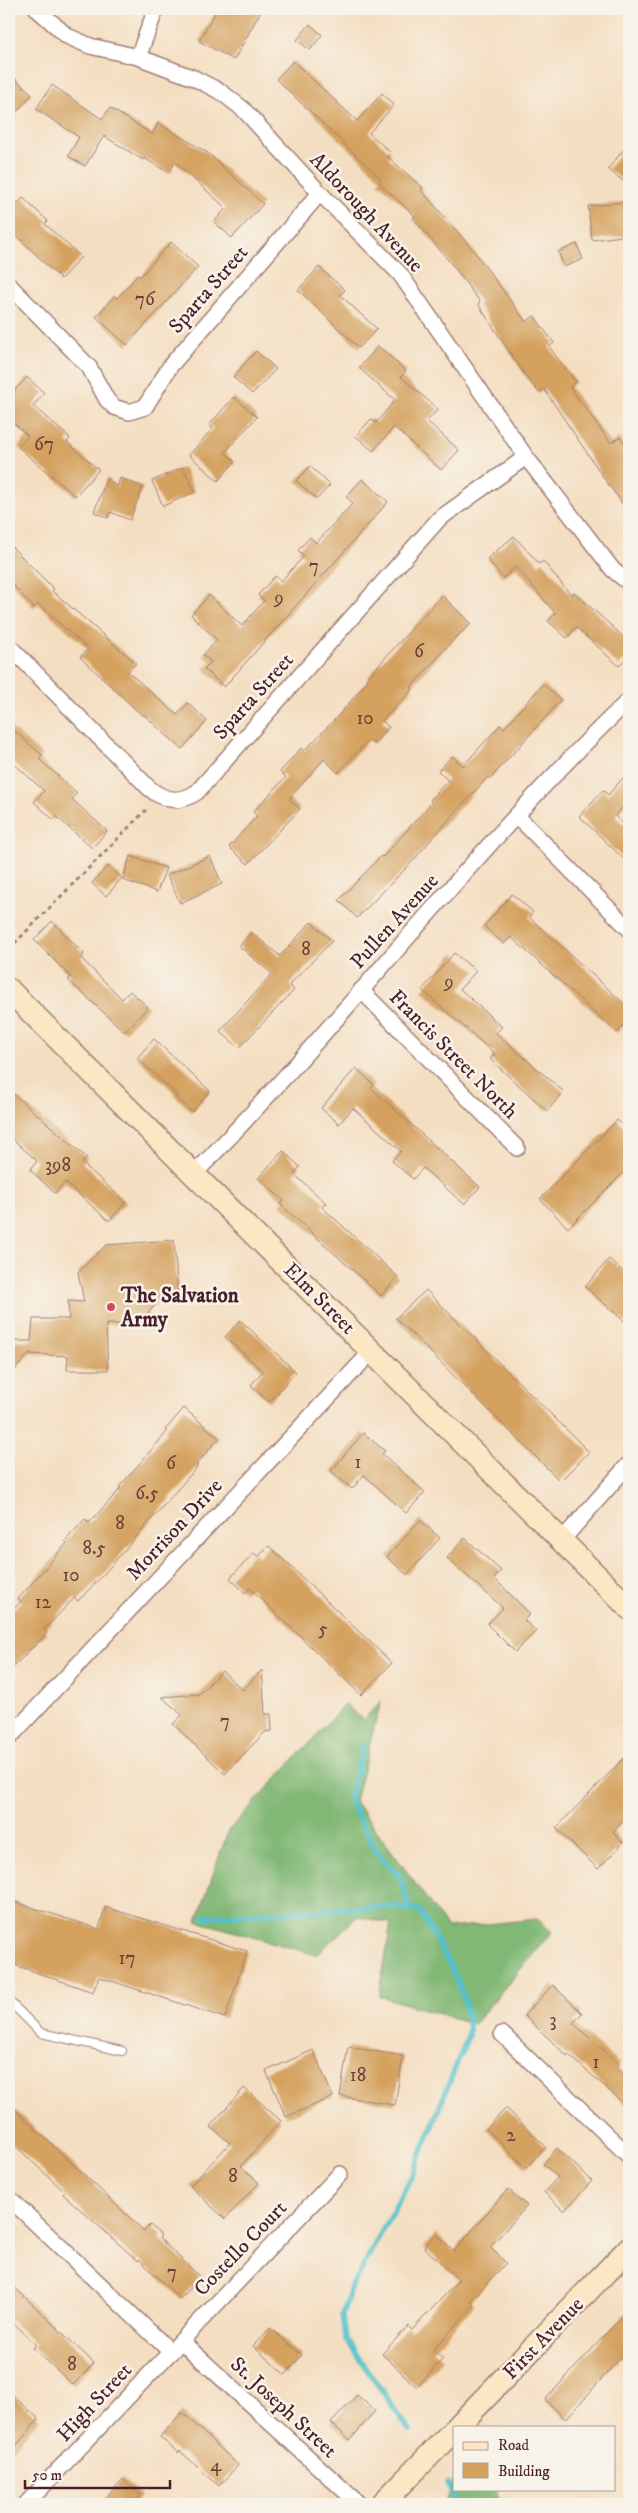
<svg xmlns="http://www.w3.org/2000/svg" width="638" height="2513" viewBox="0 0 638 2513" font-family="'IM FELL DW Pica',serif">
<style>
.forest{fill:#81b875;stroke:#666c50}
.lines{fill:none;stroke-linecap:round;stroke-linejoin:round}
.stream{stroke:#53c1ca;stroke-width:5.5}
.building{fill:#d4a15e}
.service-casing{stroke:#9f7e76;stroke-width:10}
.minor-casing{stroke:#9f7e76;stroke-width:18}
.secondary-casing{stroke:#9f7e76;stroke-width:25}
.path{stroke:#9f7e76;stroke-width:3;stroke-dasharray:4 4;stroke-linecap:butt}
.service{stroke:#fff;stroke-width:8}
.minor{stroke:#fff;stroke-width:15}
.secondary{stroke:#fbe7c3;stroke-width:22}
.poi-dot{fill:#d1495b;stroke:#f7f3e8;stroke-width:2}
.labels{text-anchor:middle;stroke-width:5;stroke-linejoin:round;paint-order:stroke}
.number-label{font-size:19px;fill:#6c4038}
.street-label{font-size:21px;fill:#4a1f2b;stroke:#f7f3e8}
.poi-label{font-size:21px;font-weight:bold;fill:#4a1f2b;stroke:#f7f3e8;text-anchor:start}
</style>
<rect width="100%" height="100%" fill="#f7f3e8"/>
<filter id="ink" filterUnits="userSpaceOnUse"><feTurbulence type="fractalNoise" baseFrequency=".02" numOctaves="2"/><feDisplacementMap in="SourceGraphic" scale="10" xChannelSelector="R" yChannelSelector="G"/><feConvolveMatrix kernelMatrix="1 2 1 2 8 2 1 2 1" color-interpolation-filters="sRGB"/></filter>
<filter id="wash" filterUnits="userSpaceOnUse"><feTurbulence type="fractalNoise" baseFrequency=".0096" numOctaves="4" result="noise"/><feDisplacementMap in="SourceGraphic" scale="20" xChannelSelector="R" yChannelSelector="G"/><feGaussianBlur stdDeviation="1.12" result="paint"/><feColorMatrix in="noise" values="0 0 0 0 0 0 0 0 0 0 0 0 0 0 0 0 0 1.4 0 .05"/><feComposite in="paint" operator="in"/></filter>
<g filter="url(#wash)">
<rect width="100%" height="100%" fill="#f4dec1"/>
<path class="forest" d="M381,1701L355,1801L448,1928L537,1919L552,1932L474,2024L379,1996L391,1923L357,1917L316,1955L197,1921L228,1831L345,1704L363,1720Z
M454,2481V2489H496L501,2504H444Z"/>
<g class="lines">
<path class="stream" d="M364,1744L349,1800L378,1854L400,1877L410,1910
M205,1917L398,1906L420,1911C440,1949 472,1992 468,2036L412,2176L351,2288L342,2315L345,2338L409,2430
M448,2483L456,2504"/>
</g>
<g id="blocks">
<path class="building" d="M217,9H262L234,60L199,41Z
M310,24L322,35L310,50L297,40Z
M293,61L357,121L382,93L394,105L369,133L391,153L388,157L423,188L421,190L474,251L526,322L534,316L554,343L549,347L576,382L570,387L601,430L611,443L620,437L629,450V512L608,484L544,389L539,393L526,377L478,304L480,302L454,267L413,218L415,216L378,182L381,179L276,79Z
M9,73L32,94L9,121Z
M52,85L102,119L110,108L152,134L158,123L208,153L263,204L232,238L214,222L226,208L175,162L169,173L144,158L143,160L104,136L85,166L68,156L79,137L36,109Z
M629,143V186L608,169Z
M23,198L48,221L45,224L81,257L61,279L9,228V213Z
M625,202L629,235L592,240L588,206Z
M171,242L198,267L127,345L96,317L114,296L117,298L138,275L140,277Z
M577,244L583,259L564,267L558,252Z
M319,267L345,290L340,295L377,329L359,348L298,290Z
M378,346L406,371L401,377L438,409L427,421L459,450L441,470L394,427L373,451L356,436L371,419L376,423L395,400L359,368Z
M256,351L276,369L252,394L233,377Z
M27,377L44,393L33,406L70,438L67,442L99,470L75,496L18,447L28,436L9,419V397Z
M234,397L257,417L225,452L235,462L218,481L189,455L213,428L209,425Z
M310,466L330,485L317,499L296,481Z
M183,467L195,492L163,506L152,481Z
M107,478L117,487L120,478L143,487L130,520L110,512L108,518L94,512Z
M362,479L388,502L224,687L204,669L211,662L203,655L217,640L191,615L209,595L242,626L264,601L258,595L275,576L281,581L304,556L298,550L310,537L316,543L353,503L346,497Z
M514,536L539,564L543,561L571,595L574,592L629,642V655L619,666L576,627L567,638L548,621L555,613L516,567L503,578L487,559Z
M9,544L54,589L52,591L136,663L128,672L177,715L188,703L207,721L182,749L143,714L142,715L80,657L88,649L38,604L34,608L9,581Z
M442,595L471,624L453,640L411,687L413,689L382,721L389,727L374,744L369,740L338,773L324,759L289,799L300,809L248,864L229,847L257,816L253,812L286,777L280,772L301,748L304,751L340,714L368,680L367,678Z
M543,684L561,700L490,779L488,777L443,826L412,862L357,918L339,900L381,856L383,857L432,802L430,800L448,780L438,771L452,756L463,766L500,725L504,728Z
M9,726L42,755L39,759L77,793L72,799L107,831L92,848L56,816L54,820L34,802L44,791L9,759Z
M629,771V800L615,816L629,829V864L579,816L603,790L608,795Z
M130,856L166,868L157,892L123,880Z
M210,856L222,884L180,903L167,875Z
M108,866L122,878L106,896L92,883Z
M512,894L533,912L529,917L629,1008V1019L617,1033L511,937L504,944L484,926Z
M52,921L84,954L81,958L122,999L130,991L148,1007L125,1032L68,980L71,977L34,940Z
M311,922L332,941L289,985L294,990L239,1048L220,1031L272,974L239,946L251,932L280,956Z
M454,953L476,971L460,989L502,1027L496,1033L564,1092L547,1111L490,1059L495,1054L422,990Z
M154,1039L210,1091L192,1112L175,1096L176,1094L137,1058Z
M356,1068L374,1085L371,1088L480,1187L464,1204L423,1168L413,1179L392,1161L401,1151L353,1108L339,1124L321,1108Z
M9,1090L87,1158L82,1163L126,1202L109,1221L65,1182L55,1193L30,1170L37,1161L9,1136Z
M617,1120L629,1131V1167L568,1228L540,1199Z
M283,1151L300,1167L294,1174L326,1203L322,1207L398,1277L381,1296L280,1204L284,1201L258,1178Z
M174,1240L178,1295L164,1294L148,1313L149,1325L106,1324L108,1370H67L68,1356L30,1354L31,1352L9,1376V1341H31L33,1319H69L68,1301L84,1302L78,1272L106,1245Z
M609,1259L629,1277V1325L585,1287Z
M426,1290L589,1452L560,1481L396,1318Z
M240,1320L296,1372L269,1402L251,1385L263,1371L225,1337Z
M184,1408L219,1438L196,1465L198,1466L103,1575L78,1601L74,1598L44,1630L47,1633L9,1671V1615L21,1601L18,1599L67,1543L65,1541L85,1519L89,1523L121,1488L119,1487L167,1432L165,1430Z
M363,1433L385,1451L382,1454L425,1492L406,1513L364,1475L352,1489L331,1471Z
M420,1520L440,1538L407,1575L387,1557Z
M465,1538L501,1571L494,1578L530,1614L524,1620L536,1631L515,1652L487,1624L503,1608L447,1558Z
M269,1546L392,1663L361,1695L250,1588L245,1593L230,1578L254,1553L258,1557Z
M262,1670L265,1714H271L272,1731L265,1732L225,1774L173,1724L182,1715L162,1697L199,1694L222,1671L243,1690Z
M629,1753V1815L613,1832L623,1843L598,1869L556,1828Z
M9,1900L99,1929L105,1907L247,1951L225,2018L99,1977L93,1992L9,1963Z
M553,1985L582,2013L573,2023L619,2064L616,2067L629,2079V2108L568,2054L567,2056L524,2015Z
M348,2047L403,2056L395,2105L340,2096Z
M313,2050L333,2097L286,2117L266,2071Z
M244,2088L281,2121L241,2166L259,2183L225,2219L190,2186L230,2143L210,2126Z
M9,2104L144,2231L150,2225L161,2235L159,2238L201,2278L180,2299L139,2259L138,2261L63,2194L65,2192L9,2140Z
M506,2108L546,2147L526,2168L486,2129Z
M557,2148L592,2181L564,2211L544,2192L558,2177L543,2164Z
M508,2189L527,2206L490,2247L506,2263L470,2301L474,2305L433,2350L443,2359L417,2387L382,2354L408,2326L412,2330L459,2280L424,2247L436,2234L454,2251Z
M9,2282L94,2363L73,2385L33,2348L36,2344L9,2319Z
M629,2309V2348L566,2419L545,2400Z
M270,2328L302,2355L285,2375L253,2346Z
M9,2392L39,2419L9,2454Z
M357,2395L375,2411L350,2440L331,2423Z
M182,2412L238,2465L219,2486L180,2451L178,2453L160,2437Z
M123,2479L141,2496L133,2504H100Z"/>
</g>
</g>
<g filter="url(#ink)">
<use href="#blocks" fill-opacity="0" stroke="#9f7e76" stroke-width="1"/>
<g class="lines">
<defs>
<path id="service" d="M9,2001L41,2033L122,2051"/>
<path id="minor" d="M37,9L67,36L90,46L138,57L194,78L221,92L243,109L320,193L400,274L526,457L613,570L629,583
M138,57L156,9
M9,285L89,367L107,400L114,407L129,412L145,407L171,365L320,193
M9,646L149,788C164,801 180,804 197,792L439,519L526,457
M517,816L629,929
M361,990L517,1148
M194,1174C344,1021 474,848 629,700
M562,1540L629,1464
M9,1738L373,1350
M502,2034L629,2156
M9,2198L171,2352
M181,2341L359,2504
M26,2504L340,2174"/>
<path id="secondary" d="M9,990L629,1608
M457,2427L629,2248
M382,2504L454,2430"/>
</defs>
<use href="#service" class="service-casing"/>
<use href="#minor" class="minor-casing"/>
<use href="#secondary" class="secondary-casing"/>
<path class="path" d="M9,949L146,810"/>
<use href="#service" class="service"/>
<use href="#minor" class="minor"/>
<use href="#secondary" class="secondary"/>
</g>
</g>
<circle class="poi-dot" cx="111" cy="1307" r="5"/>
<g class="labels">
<g class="number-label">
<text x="145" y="305">76</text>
<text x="44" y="450">67</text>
<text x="314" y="572">7</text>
<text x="279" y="604">9</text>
<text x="419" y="657">6</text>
<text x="365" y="724">10</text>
<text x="306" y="955">8</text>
<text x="449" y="988">9</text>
<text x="58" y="1171">398</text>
<text x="358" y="1468">1</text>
<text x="171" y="1469">6</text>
<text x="147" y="1499">6.5</text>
<text x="120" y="1529">8</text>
<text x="94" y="1554">8.5</text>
<text x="71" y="1581">10</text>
<text x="43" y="1608">12</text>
<text x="323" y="1635">5</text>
<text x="225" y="1727">7</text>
<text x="127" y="1964">17</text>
<text x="553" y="2026">3</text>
<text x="596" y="2068">1</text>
<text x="358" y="2081">18</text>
<text x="511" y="2141">2</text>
<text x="233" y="2182">8</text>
<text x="172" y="2278">7</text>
<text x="72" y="2370">8</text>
<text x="216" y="2471">4</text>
</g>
<g class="street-label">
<text transform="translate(367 212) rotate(47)" y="7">Aldorough Avenue</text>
<text transform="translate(208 289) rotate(-49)" y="7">Sparta Street</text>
<text transform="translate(253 696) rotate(-48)" y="7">Sparta Street</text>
<text transform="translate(394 921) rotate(-48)" y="7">Pullen Avenue</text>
<text transform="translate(454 1054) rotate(45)" y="7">Francis Street North</text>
<text transform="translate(320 1298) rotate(45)" y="7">Elm Street</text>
<text transform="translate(174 1529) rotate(-47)" y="7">Morrison Drive</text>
<text transform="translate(240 2248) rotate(-46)" y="7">Costello Court</text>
<text transform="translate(543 2338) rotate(-46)" y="7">First Avenue</text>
<text transform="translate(94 2402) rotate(-47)" y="7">High Street</text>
<text transform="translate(284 2407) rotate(43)" y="7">St. Joseph Street</text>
</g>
<g class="poi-label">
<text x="121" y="1302">The Salvation<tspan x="121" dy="24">Army</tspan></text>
</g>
</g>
<rect width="638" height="2513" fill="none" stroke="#f7f3e8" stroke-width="30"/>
<rect x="453" y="2426" width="162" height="65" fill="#f7f3e8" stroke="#b29e9c"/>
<rect x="463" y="2442" width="25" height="8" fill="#fbe7c3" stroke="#b29e9c"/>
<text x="498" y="2450" font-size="15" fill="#4a1f2b">Road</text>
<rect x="463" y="2463" width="25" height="15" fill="#d4a15e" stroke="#b29e9c"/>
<text x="498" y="2476" font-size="15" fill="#4a1f2b">Building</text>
<path d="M25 2480v8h145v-8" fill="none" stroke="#4a1f2b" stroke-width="2.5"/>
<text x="32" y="2480" font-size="15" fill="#4a1f2b" stroke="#f7f3e8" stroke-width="4" paint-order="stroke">50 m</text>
</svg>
